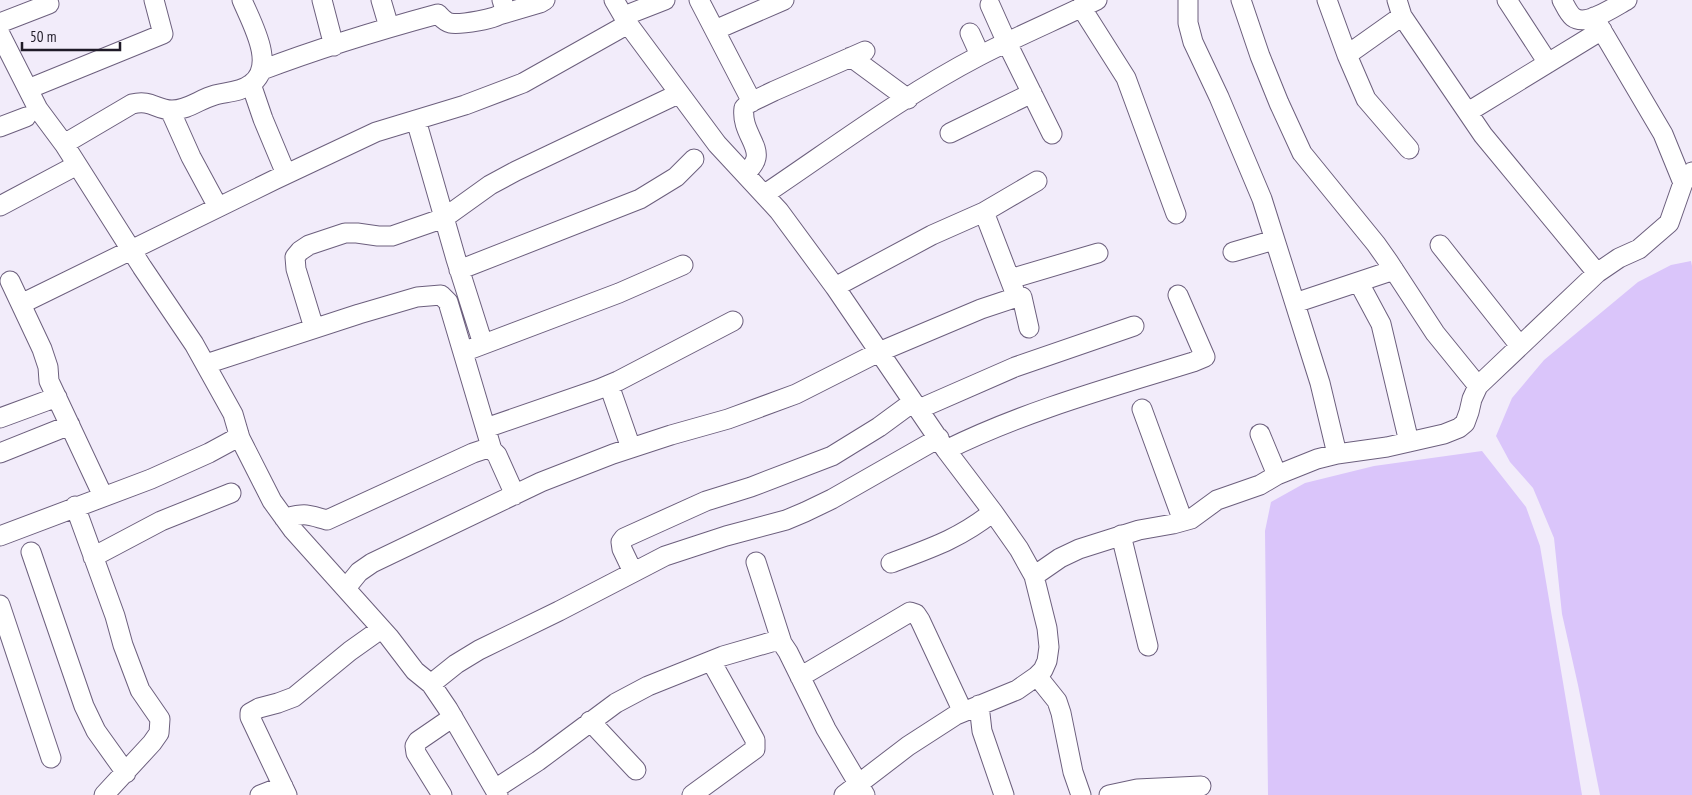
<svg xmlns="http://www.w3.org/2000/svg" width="1692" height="795" viewBox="0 0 1692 795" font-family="'PT Sans Narrow',sans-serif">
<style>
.water{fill:#dac5fa}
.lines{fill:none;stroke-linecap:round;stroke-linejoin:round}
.minor-casing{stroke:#6c5f7d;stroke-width:21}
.minor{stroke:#fff;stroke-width:19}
</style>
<rect width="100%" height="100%" fill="#f2ecfa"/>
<path class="water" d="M1691,261L1692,266V795H1600L1578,685L1562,614L1554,538L1533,488L1510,462L1496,436L1512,398L1544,360L1638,282L1671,265Z
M1482,451L1526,507L1540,546L1582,795H1268L1265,531L1271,502L1305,483L1374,466Z"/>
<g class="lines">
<defs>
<path id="minor" d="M322,0L334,46
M381,0L389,27
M614,0L628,24L717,144L779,211L835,287L946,450L993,512L1019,549L1034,576L1047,628L1049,647L1047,661L1043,670L1037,676L1017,690L956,715L908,746L844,795
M699,0L752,102
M1188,0V23L1193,42L1219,97L1262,199L1320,383L1337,454
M1241,0L1260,56L1279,103L1302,153L1376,244L1388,261L1435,333L1478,386
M1327,0L1347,55L1366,99L1409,149
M1397,0L1402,16L1483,135L1597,273
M1507,0L1548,63
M1562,0C1565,5 1568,13 1573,17C1586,27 1614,7 1627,0
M990,5L1007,43L1052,134
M1081,7L1126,78L1176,214
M499,15L540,3L545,0
M624,16L665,0
M1594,17L1663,134L1683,183
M0,23L49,4
M715,30L784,0
M970,33L980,55
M0,34L38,109L64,144L142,267L194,344L233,414L240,438L272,501L293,530L389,637L415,671L431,684L448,709L498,795
M1347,55L1402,16
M851,57L908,99
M262,70C320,48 379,30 438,14C442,18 445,22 450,23C458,25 500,19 503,12C505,8 503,3 502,0
M251,84L263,119L286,174
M28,89L163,34L154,0
M170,110L191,157L218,207
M1468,112L1602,30
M416,120L456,259L483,344
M0,127L26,117
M950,133L1032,93
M64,144L132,104C151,99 156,110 172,110C188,110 200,99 215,95C227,92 241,92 251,84C277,66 251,22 242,0
M745,174C749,170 755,164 756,158C759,144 741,130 744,108L749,103L774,91L865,51
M765,194C835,147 904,95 979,56C1018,36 1058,19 1097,0
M0,206L77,165
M984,212L1014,290
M1440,245L1520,346
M1233,252L1274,240
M459,270L640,199L676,177L694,159
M1010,279L1098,253
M10,281L42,349L48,367L49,381L103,496
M1359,283L1381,324L1409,442
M835,287L932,235L984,212L1037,181
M1295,303L1394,270
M21,304L274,180L376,132L465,105L523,83L628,24
M314,328L296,269L295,257L300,251L309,245L345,233H357L378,236H392L444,218L490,185L516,171L678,94
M463,352L619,293L683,265
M206,364L359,314L417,297L441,295L448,302L492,450
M609,385L631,448
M919,409L1015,367L1134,326
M1142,409L1183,521
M0,418L57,397
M486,428L599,389L618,381L733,321
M1260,434L1277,475
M946,450C1025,411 1109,388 1193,362L1205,357L1178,295
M0,453L70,425
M75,506L115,616L123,645L140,690L160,719L159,733L152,743L104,795
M284,518C307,513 305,514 327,520L473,453L485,449L492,450L497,455L515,495
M1121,535L1148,646
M0,536L151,479L209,453L233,440L239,434
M31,552L84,706L96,731L126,773
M93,557L161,521L231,493
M756,562L782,643
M891,563C931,548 959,539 993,512
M633,572L622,549L621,542L624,538L706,501L751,487L832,456L879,427L913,402
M1034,576L1060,558L1079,549L1139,530L1173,524L1191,519L1217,500L1260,485L1277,475L1317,459L1337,454L1387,447L1444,434L1459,428L1465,423L1469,412L1472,399L1478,386L1597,273L1619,258L1639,249L1669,223L1683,183L1692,172
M346,588L359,572L372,563L541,482L613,454L671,435L728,419L796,394L879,352L981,309L1017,297H1022L1029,328
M0,605L51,758
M1037,676L1057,701L1061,713L1073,772L1081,795
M800,677L910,612L916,614L920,620L963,712
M431,684L456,664L479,650L559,611L665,556L726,536L786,520L805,512L832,499L939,438
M979,705L982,731L1004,795
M590,721L636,770
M495,789L538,761L616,703L648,686L723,656L775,641L782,643L788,652L826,729L865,795
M260,795L283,786
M287,795L250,717V713L259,708L278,703L294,697L350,651L381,629
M442,795L416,753L415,746L418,741L453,717
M692,795L755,749V740L711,661
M1109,795L1137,789L1201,786"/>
</defs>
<use href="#minor" class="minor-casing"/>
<use href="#minor" class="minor"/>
</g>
<path d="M22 42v8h98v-8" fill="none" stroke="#1f1a27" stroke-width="2.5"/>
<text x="30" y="42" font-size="15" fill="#1f1a27" stroke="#f2ecfa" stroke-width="4" paint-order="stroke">50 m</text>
</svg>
